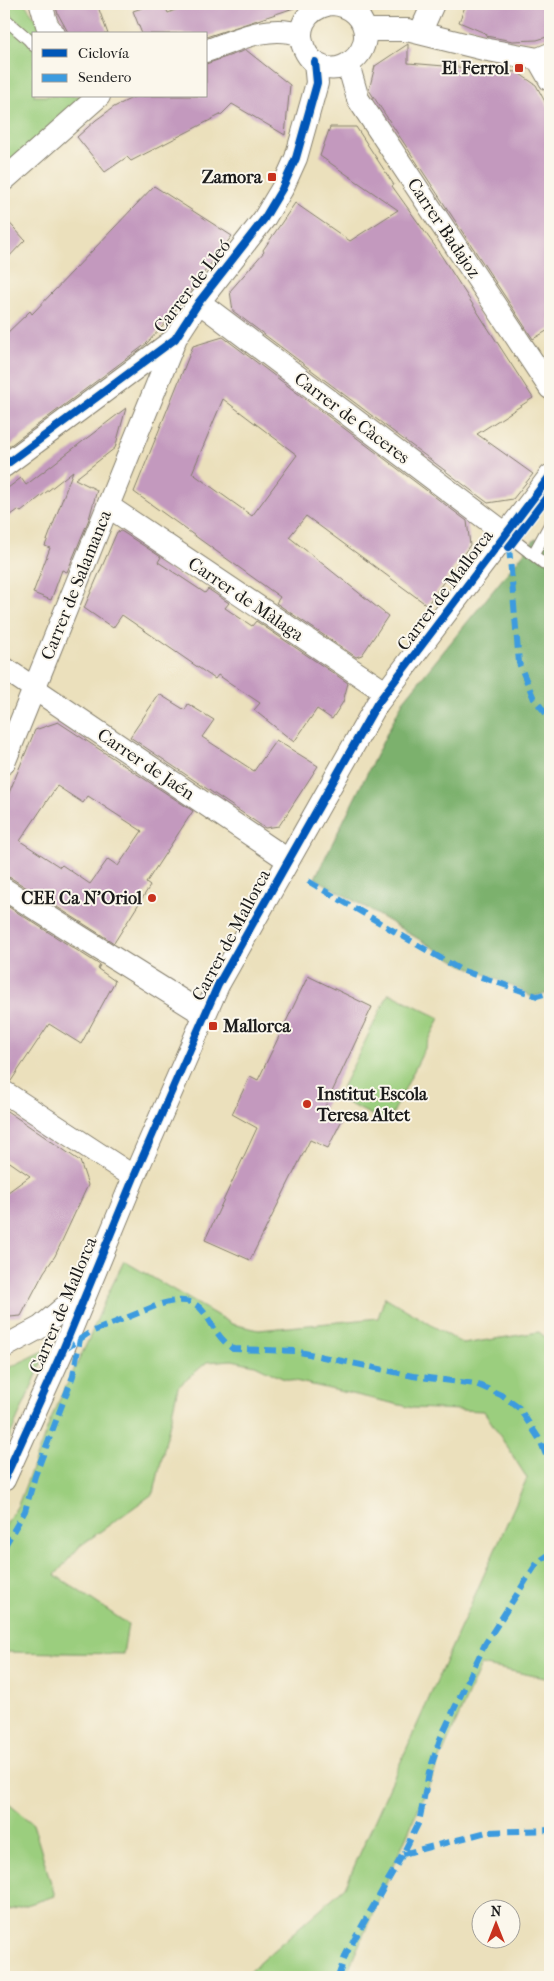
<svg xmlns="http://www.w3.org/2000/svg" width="554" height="1981" viewBox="0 0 554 1981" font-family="'IM FELL French Canon',serif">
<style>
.green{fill:#9bce7e;stroke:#5c754d}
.forest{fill:#7cb16d;stroke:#4c6644}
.building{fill:#c399be;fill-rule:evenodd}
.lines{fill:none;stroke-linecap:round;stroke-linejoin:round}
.lane-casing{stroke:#847e6c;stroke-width:13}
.street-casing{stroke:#847e6c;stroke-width:24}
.lane{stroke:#fff;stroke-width:11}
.street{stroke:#fff;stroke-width:22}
.quiet{stroke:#3c9bdf;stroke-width:6;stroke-dasharray:12 6;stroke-linecap:butt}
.cycleway-casing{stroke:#fbf7ec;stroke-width:11}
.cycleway{stroke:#0057b8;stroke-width:8}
.poi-dot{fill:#c8321e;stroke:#fbf7ec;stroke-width:2}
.labels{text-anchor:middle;stroke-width:4;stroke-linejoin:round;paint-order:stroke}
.poi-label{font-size:18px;font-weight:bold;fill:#1c1c1c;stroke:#fbf7ec;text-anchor:end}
.street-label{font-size:18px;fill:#1c1c1c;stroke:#fbf7ec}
</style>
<rect width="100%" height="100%" fill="#fbf7ec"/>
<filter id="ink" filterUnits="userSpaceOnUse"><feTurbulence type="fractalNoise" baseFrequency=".02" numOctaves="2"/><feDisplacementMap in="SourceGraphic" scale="10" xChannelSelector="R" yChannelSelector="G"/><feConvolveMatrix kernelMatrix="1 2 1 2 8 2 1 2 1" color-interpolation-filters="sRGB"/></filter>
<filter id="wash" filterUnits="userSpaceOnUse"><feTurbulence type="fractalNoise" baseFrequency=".0096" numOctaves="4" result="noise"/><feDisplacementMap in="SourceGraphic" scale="20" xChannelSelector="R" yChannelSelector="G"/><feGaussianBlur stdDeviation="1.12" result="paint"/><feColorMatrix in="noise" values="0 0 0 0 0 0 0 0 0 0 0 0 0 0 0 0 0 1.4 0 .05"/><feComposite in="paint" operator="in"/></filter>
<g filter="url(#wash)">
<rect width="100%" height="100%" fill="#ebe0bc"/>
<path class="green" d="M4,4H25L47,34H34V96H82L4,168Z
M389,993L440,1018L388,1123L337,1098Z
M124,1261L232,1324L259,1330L378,1318L385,1297L463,1344L539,1332L550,1341V1679L481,1665L345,1977H243L345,1887L527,1478L484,1411L413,1408L282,1378L255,1365L232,1360L207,1362L178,1387L154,1493L80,1546L55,1575L128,1624L123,1654L7,1652L4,1658V1528L18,1505L54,1411L89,1339L105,1300Z
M48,1349L9,1438L4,1450V1370Z
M4,1800L33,1824L55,1896L4,1912Z"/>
<path class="forest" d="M535,539L550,542V993L531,997L521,990L461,964L315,878L403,701Z"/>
<g id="blocks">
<path class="building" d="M55,4H97L108,34H69L58,14Z
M154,4H164L168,13L190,4H300V6L206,37V34H142L133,11Z
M466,4H550V36L537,40L513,41L486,36L487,34L459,22Z
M408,44V63L517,72L536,85L550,111V329L533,339L369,90L375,66Z
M246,50L290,85L285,135L232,104L222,114L131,161L127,157L105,172L77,137L96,120L114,107L136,96H206V64Z
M330,127H356L394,185L392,186L437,249L533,398L477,434L533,474L513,499L488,503L233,311L230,291L264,252L263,250L295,203L350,241L398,210L320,156Z
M154,186L232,236L163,326L146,344L4,450V336L30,311L32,314Z
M4,217L25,240L4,262Z
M223,337L467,521L470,545L427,605L306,516L289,537L388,616L362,655L356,657L276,603L280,597L134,492L193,346ZM223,399L297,455L252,516L192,473Z
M126,408L115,448L75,479L97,490L89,519L67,572L62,570L51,600L33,593L50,548L45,546L73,471L21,512L18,510L4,520V491L21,478L26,485Z
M121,531L161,557L158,562L181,577L205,593L208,589L229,603L225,608L252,626L256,621L348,683L343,702L332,719L317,709L294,742L254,710L260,703L218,675L215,679L122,615L113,628L84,608L117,532Z
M159,694L185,710L188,704L214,720L202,737L254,771L276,740L318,766L279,826L265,828L130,737Z
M58,722L193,811L146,883L150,886L114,943L11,878L4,876V805L35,730ZM57,786L83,803L88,796L142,831L118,866L108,859L90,884L62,865L60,867L20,841Z
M4,904L100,965L98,969L115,981L81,1044L49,1024L11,1081L4,1079Z
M308,976L372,1007L323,1111L342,1120L328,1148L310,1140L250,1260L205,1240L257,1128L232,1114L250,1076L258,1080Z
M4,1109L80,1161L88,1185L55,1256L44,1272L21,1316L10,1317L4,1309V1195L30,1176L4,1158Z"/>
</g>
</g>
<g filter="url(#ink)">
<use href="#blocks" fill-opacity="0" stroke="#847e6c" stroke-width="1"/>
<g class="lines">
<defs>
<path id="lane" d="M4,18L28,39L34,46
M506,534L550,568
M533,555L550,524"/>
<path id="street" d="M41,4L47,25L54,34
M330,4C273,17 311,92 352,61C360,55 364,47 365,38C366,18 351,5 332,4
M365,30H407L488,50L538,59L550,54
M420,33L433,4
M206,51C236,40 270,23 301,35
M538,59L550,80
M348,64L358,99L550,388
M4,180L99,96
M199,302L506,534
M4,466L175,339L199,302L264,219L282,189L296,158L317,83L315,62
M108,506L385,692
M4,668L288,860
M4,763L175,340
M4,889L205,1015
M4,1092L134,1177
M4,1347L41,1327L85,1290
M4,1480L62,1352L134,1177L218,985L377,704L550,476"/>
</defs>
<use href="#lane" class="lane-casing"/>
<use href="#street" class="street-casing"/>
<use href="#lane" class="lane"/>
<use href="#street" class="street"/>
<path class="quiet" d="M509,547L519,663L534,699L550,718
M308,881L461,970L537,996L550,992
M64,1350L89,1333L158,1305C212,1288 201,1326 233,1349L295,1351L413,1376L476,1384L501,1395L519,1408L540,1440L550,1465
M4,1547L25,1511L35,1476L73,1376L80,1339
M403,1854L487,1832L550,1830
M338,1977L346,1954L403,1854L419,1822L429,1773L440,1739L485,1644L537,1563L550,1554"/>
<defs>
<path id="cycleway" d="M4,466L175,339L199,302L264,219L282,189L296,158L317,83L315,62
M509,547L550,493
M4,1480L62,1352L134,1177L218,985L377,704L550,476"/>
</defs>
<use href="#cycleway" class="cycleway-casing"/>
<use href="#cycleway" class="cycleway"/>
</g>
</g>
<g class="poi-dot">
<rect x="514" y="63" width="10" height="10" rx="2.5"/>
<rect x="267" y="172" width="10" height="10" rx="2.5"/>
<circle cx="152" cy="898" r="5"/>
<rect x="208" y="1021" width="10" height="10" rx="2.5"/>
<circle cx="307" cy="1104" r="5"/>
</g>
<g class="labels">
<g class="poi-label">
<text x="509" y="74">El Ferrol</text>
<text x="262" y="183">Zamora</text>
<text x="142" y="904">CEE Ca N'Oriol</text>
<text x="223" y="1032" text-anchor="start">Mallorca</text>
<text x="317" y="1100" text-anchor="start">Institut Escola<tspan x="317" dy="21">Teresa Altet</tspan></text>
</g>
<g class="street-label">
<text transform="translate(444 228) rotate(56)" y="6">Carrer Badajoz</text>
<text transform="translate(192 286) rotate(-52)" y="6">Carrer de Lleó</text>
<text transform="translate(352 418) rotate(37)" y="6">Carrer de Càceres</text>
<text transform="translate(76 585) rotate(-68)" y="6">Carrer de Salamanca</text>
<text transform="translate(445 590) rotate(-53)" y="6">Carrer de Mallorca</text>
<text transform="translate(246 599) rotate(34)" y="6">Carrer de Màlaga</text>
<text transform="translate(146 764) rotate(34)" y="6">Carrer de Jaén</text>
<text transform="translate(231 935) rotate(-62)" y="6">Carrer de Mallorca</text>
<text transform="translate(63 1305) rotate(-67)" y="6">Carrer de Mallorca</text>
</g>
</g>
<rect width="554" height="1981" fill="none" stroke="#fbf7ec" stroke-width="20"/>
<rect x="32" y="32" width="175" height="65" fill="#fbf7ec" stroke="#a29f99"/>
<rect x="42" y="49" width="25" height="8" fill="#0057b8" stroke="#a29f99"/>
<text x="78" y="58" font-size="15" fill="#1c1c1c">Ciclovía</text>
<rect x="42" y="74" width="25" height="8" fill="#3c9bdf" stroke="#a29f99"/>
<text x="78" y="82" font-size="15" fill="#1c1c1c">Sendero</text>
<g transform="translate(496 1924)"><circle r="24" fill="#fbf7ec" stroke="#a29f99"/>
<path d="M0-4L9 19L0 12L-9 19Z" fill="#c8321e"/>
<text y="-8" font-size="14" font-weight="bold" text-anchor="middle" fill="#1c1c1c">N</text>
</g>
</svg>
